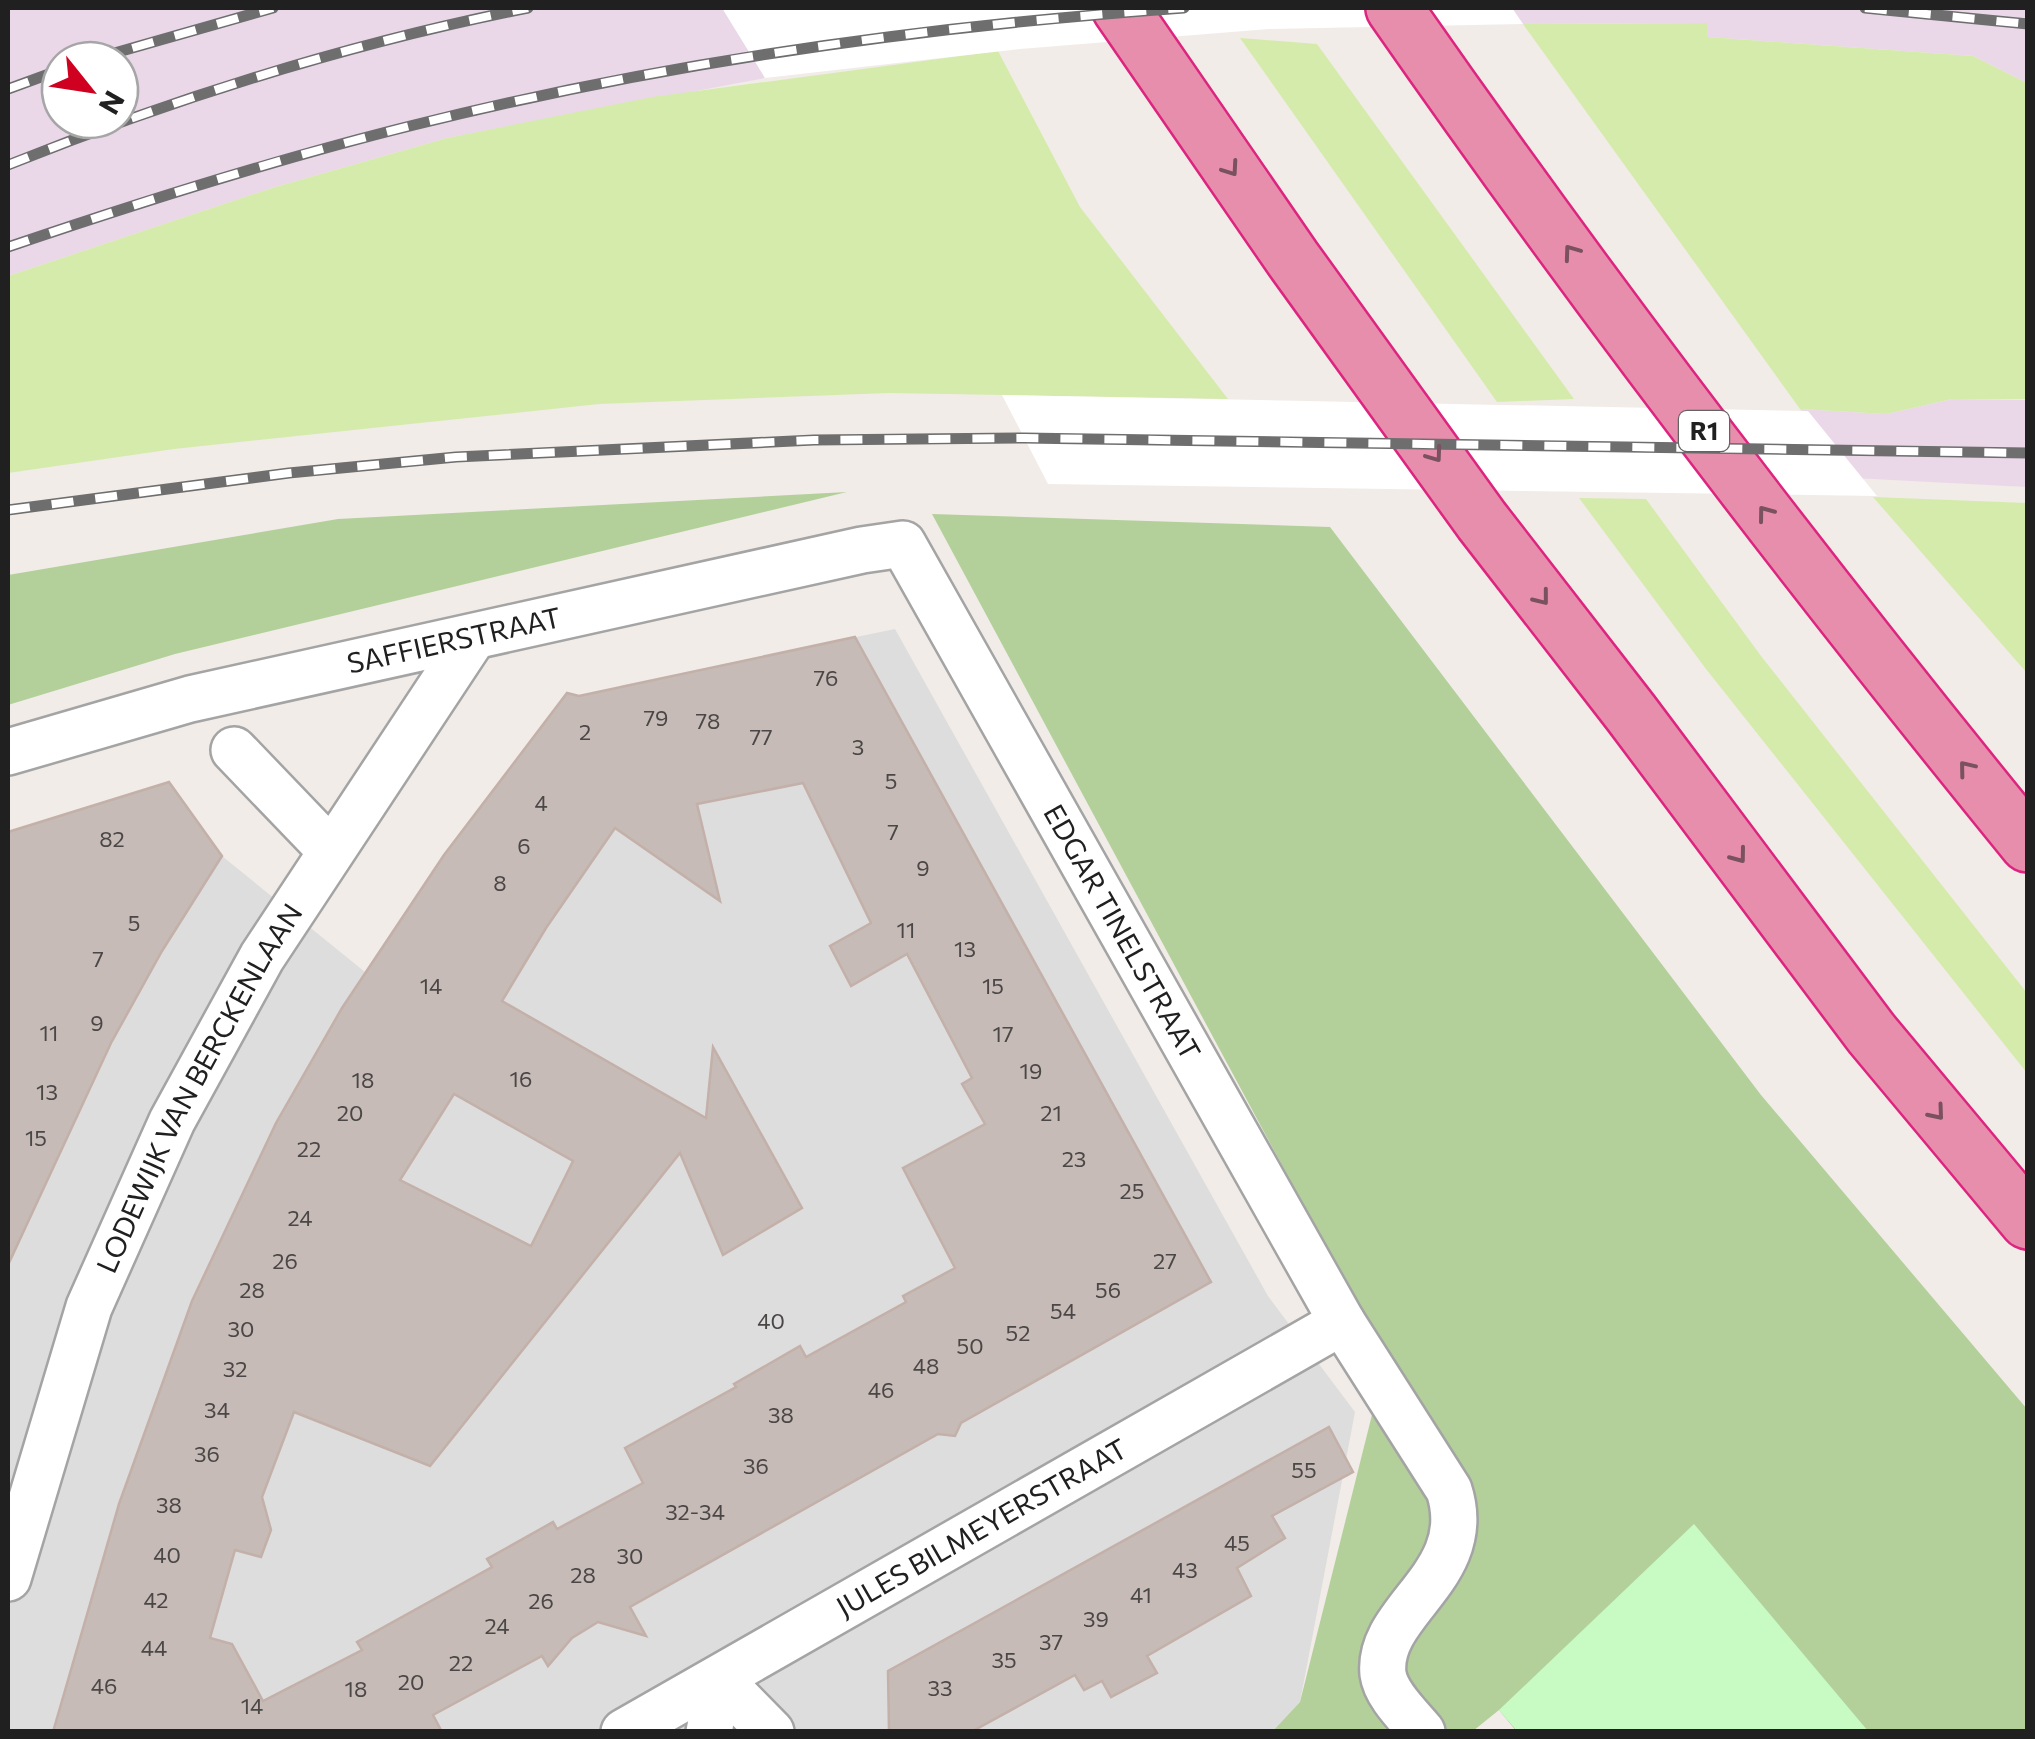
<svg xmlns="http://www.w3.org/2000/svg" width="2035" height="1739" viewBox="0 0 2035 1739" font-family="Commissioner,sans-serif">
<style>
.residential{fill:#dedddd}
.industrial{fill:#ead8e9;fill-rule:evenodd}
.grass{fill:#d5ebac}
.forest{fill:#b3d09b}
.park{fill:#c8fac4}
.pier{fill:#fff}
.building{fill:#c6bbb6;stroke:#c3b0a9;stroke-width:2.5;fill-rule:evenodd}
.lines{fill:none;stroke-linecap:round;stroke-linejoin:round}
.minor-casing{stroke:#a4a4a4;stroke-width:50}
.motorway-casing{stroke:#dd2580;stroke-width:60}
.minor{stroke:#fff;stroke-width:45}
.motorway{stroke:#e88ead;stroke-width:55}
.rail-casing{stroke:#6e6e6e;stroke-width:11}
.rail{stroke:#fff;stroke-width:8;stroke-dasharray:22;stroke-linecap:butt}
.oneway{stroke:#7a525f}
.labels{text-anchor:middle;stroke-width:8;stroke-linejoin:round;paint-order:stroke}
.number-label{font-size:22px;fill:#4a4746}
.shield{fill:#fff;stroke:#636363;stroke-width:2.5}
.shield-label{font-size:25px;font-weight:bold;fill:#202020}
.street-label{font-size:28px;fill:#202020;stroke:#fff}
</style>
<rect width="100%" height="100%" fill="#f1ece7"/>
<path class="residential" d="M895,629L1268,1296L1355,1412L1300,1702L1273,1732H8V832L169,782L222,856L365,972L436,866L563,698L573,694L580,697L601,695L623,685Z"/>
<path class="industrial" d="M8,8H723L765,78L447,138L272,188L8,276ZM60,60H120V120H60Z
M1512,8H2027V83L1973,56L1708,37L1706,23L1523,24Z
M1952,399L2027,400V487L1853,478L1800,409L1886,414Z"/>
<path class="grass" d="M1707,23L1708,37L1973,56L2027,83V399H1952L1886,414L1800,409L1523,24Z
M1240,38L1317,44L1574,399L1497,402Z
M998,51L1080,207L1228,399L889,393L599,404L174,449L8,473V276L272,188L447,138L652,97Z
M1873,497L2027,503V673Z
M1579,498L1646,499L1761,656L2027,993V1073L1706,669Z"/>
<path class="forest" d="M847,492L175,654L8,705V575L338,519Z
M932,514L1330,527L1761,1095L2027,1409V1731L1517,1732L1499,1710L1473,1731H1273L1300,1702L1386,1359Z"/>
<path class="park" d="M1694,1524L1868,1731H1517L1499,1710Z"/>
<path class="pier" d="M722,8H1512L1523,24L1269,29L1020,49L765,78Z
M1002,395L1808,411L1877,496L1048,484Z"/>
<path class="building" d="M855,637L1211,1282L961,1423L955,1436L938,1434L630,1607L646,1636L598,1622L572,1638L548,1666L542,1656L433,1715L442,1732H53L119,1504L192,1301L276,1123L342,1008L444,855L567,693L579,696ZM803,783L871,923L830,946L851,986L907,954L972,1078L962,1084L985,1124L903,1168L955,1268L903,1296L906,1302L806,1357L800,1346L734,1384L736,1387L625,1448L643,1483L557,1529L553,1522L487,1559L492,1567L357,1642L362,1650L263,1701L232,1644L210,1638L235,1550L261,1557L271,1530L262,1497L294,1412L430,1466L680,1153L723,1255L802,1208L713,1047L706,1118L502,1001L546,928L615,828L720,901L697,804ZM454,1094L573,1161L531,1246L400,1180Z
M169,782L222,856L162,951L111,1043L8,1265V832Z
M1329,1427L1353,1472L1272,1516L1285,1538L1237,1568L1251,1596L1147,1656L1157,1673L1111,1697L1102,1681L1084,1690L1075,1675L971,1732H889L888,1671Z"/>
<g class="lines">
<defs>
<g id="minor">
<path d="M234,750L330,850"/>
<path id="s1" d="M8,752L190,699L862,550L903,544L1342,1322L1449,1490C1477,1576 1376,1610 1383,1674C1386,1695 1409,1716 1422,1732"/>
<path id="s2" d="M8,1578L89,1307L172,1121L262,957L472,639"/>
<path d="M719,1679L771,1732"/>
<path id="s3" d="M624,1732L1342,1322"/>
<path d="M709,1732L719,1679"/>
</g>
<path id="motorway" d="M1120,8L1293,259L1482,521L1631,713L1871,1033L2028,1221
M1394,8C1594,295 1807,573 2028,844"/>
</defs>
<use href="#minor" class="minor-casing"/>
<use href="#motorway" class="motorway-casing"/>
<use href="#minor" class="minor"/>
<use href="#motorway" class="motorway"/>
<defs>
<path id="rail" d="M1865,8L2028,24
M90,60L273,8
M8,89L60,70
M8,165C176,98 350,43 528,8
M8,247C141,202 276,159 414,125C666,62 925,26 1184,8
M8,510L289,473L456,457L814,440L1024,438L2028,453"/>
</defs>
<use href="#rail" class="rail-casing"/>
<use href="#rail" class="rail"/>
</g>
<defs><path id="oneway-chevron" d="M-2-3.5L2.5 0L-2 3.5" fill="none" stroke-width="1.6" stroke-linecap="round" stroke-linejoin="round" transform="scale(2.5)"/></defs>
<g class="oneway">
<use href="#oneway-chevron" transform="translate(1231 169) rotate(55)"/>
<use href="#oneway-chevron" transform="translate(1571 252) rotate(-126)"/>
<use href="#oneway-chevron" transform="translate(1435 455) rotate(54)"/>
<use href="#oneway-chevron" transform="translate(1765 513) rotate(-127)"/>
<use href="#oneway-chevron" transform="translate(1542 598) rotate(52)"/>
<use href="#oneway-chevron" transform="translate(1966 768) rotate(-129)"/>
<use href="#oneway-chevron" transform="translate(1739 856) rotate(53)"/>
<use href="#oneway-chevron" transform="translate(1937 1113) rotate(50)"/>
</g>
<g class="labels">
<g class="number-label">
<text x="826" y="686">76</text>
<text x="656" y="726">79</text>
<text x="708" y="729">78</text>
<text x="585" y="740">2</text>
<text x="761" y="745">77</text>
<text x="858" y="755">3</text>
<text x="891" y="789">5</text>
<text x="541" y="811">4</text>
<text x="893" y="840">7</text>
<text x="112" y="847">82</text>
<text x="524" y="854">6</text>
<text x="923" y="876">9</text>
<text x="500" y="891">8</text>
<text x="134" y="931">5</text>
<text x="906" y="938">11</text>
<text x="965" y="957">13</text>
<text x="98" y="967">7</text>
<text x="431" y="994">14</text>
<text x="993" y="994">15</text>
<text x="97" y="1031">9</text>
<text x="49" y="1041">11</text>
<text x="1003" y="1042">17</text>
<text x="1031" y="1079">19</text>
<text x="521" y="1087">16</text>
<text x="363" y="1088">18</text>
<text x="47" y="1100">13</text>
<text x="350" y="1121">20</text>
<text x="1051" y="1121">21</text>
<text x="36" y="1146">15</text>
<text x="309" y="1157">22</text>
<text x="1074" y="1167">23</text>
<text x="1132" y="1199">25</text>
<text x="300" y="1226">24</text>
<text x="285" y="1269">26</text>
<text x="1165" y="1269">27</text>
<text x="252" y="1298">28</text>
<text x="1108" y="1298">56</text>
<text x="1063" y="1319">54</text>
<text x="771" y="1329">40</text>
<text x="241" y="1337">30</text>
<text x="1018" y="1341">52</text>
<text x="970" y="1354">50</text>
<text x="926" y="1374">48</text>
<text x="235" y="1377">32</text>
<text x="881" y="1398">46</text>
<text x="217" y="1418">34</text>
<text x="781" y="1423">38</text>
<text x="207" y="1462">36</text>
<text x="756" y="1474">36</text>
<text x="1304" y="1478">55</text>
<text x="169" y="1513">38</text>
<text x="695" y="1520">32-34</text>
<text x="1237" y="1551">45</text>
<text x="167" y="1563">40</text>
<text x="630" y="1564">30</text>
<text x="1185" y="1578">43</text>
<text x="583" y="1583">28</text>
<text x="1141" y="1603">41</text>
<text x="156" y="1608">42</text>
<text x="541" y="1609">26</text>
<text x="1096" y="1627">39</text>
<text x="497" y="1634">24</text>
<text x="1051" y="1650">37</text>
<text x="154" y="1656">44</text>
<text x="1004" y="1668">35</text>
<text x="461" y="1671">22</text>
<text x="411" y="1690">20</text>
<text x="104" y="1694">46</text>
<text x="940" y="1696">33</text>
<text x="356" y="1697">18</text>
<text x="252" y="1714">14</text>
</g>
<rect class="shield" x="1679" y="411" width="50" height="40" rx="8"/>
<g class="shield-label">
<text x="1704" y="440">R1</text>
</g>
<g class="street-label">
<text dy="10" stroke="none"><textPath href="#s1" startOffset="460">SAFFIERSTRAAT</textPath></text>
<text dy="10" stroke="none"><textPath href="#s1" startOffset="1365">EDGAR TINELSTRAAT</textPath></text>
<text dy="10" stroke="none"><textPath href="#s2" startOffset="528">LODEWIJK VAN BERCKENLAAN</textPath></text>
<text dy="10" stroke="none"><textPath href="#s3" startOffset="412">JULES BILMEYERSTRAAT</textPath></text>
</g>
</g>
<rect width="2035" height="1739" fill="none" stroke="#202020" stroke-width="20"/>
<g transform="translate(90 90) rotate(120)"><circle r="48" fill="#ffffff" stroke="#a6a6a6" stroke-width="2.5"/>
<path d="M0-8L18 38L0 25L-18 38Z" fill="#d00020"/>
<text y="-15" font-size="28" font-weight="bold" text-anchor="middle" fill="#202020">N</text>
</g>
</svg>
